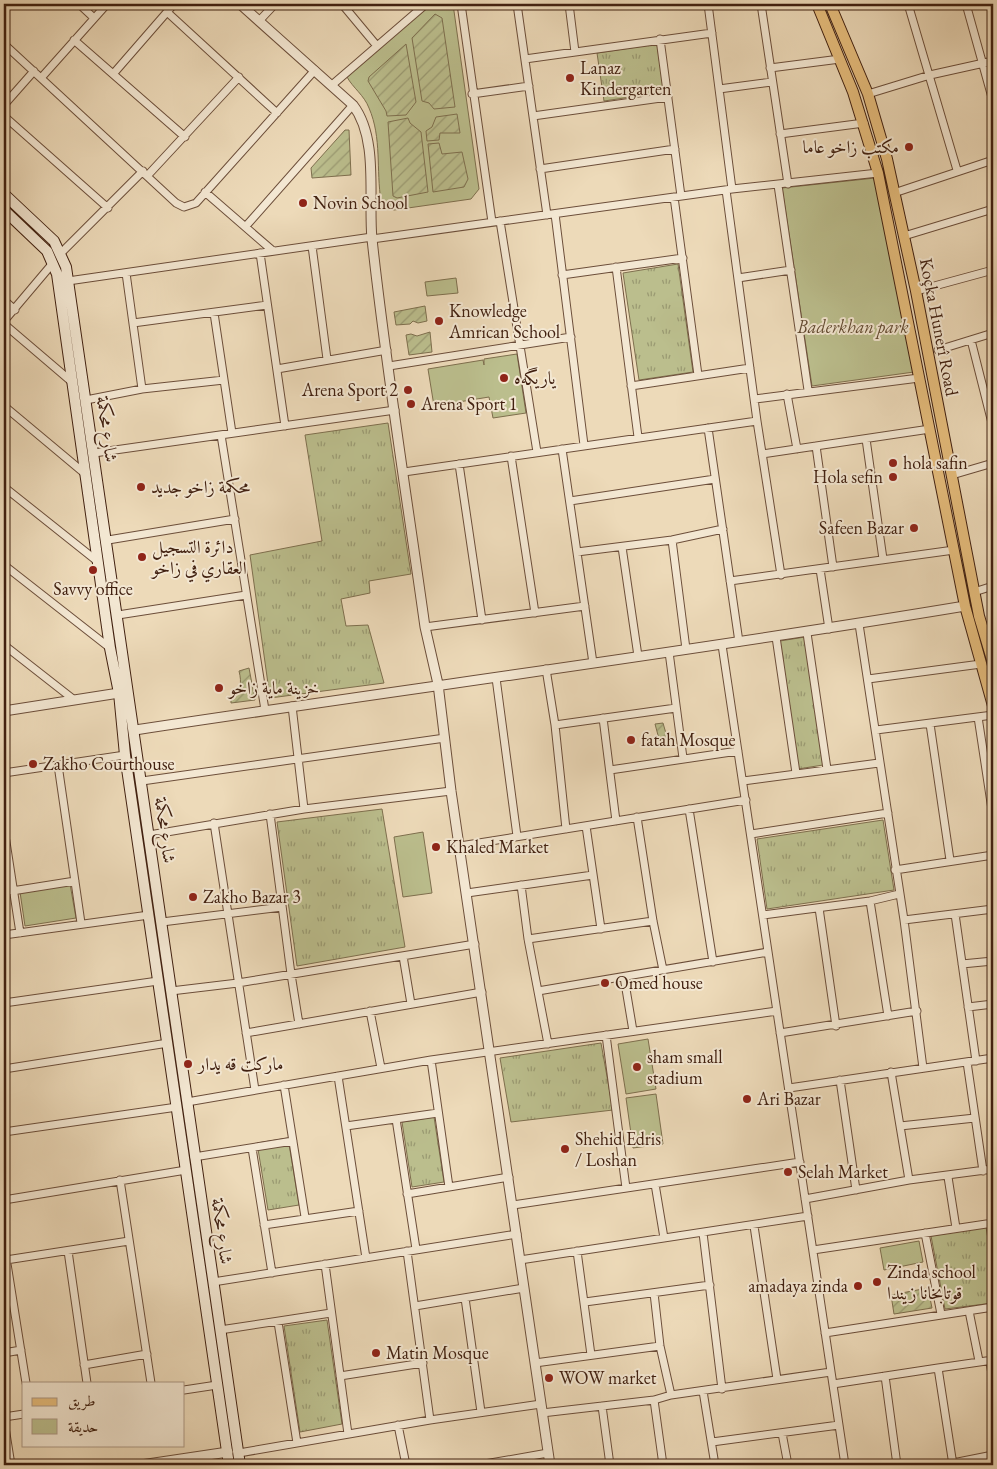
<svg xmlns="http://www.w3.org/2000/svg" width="997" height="1469" viewBox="0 0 997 1469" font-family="'EB Garamond',Amiri,serif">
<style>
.grass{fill:url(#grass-tufts);stroke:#7e6f4e}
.park{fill:#bbbe8d;stroke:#7e6f4e}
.garden{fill:url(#garden-furrows);stroke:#7e6f4e}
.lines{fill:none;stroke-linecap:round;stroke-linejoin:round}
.minor-casing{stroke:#6c4e3a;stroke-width:9}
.tertiary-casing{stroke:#6c4e3a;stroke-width:11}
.secondary-casing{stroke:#412010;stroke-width:12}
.primary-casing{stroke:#412010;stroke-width:12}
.minor{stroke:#f3e7d2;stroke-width:7}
.tertiary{stroke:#f3e7d2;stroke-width:9}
.secondary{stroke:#f3e7d2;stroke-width:10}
.primary{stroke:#e6bd7c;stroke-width:10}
.poi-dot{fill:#8f2418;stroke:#f3e7d2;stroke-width:2}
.labels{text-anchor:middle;stroke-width:4;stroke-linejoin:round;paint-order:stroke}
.poi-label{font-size:18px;fill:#412010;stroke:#f3e7d2;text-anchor:start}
.park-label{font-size:18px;font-style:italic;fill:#60482f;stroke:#f3e7d2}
.street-label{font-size:18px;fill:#412010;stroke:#f3e7d2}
</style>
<defs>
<pattern id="grass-tufts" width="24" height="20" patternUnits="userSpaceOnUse" patternTransform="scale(1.25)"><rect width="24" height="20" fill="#bbbe8d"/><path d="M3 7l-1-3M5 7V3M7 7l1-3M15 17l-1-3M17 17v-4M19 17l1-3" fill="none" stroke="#9a9a72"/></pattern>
<pattern id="garden-furrows" width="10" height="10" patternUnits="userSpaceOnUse" patternTransform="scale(1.25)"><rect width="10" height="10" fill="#bbbe8d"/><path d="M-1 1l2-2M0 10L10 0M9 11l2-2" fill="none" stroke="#9a9a72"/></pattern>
</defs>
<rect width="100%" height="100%" fill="#eddab9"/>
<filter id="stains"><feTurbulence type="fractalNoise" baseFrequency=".004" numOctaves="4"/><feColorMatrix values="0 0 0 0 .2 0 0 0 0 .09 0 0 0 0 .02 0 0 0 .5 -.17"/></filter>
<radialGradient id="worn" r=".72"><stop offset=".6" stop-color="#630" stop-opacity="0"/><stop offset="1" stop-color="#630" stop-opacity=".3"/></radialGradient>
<path class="grass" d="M657,44L664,92L604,101L597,53Z
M678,264L693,372L639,380L623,273Z
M388,423L411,574L369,581L370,593L341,599L346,626L368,625L384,683L270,698L250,555L322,541L305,435Z
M805,637L823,765L798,769L780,641Z
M382,809L405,947L297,966L277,822Z
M883,820L894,890L767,909L757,839Z
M601,1043L613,1110L511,1122L500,1058Z
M434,1117L444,1182L412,1187L402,1122Z
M288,1138L299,1205L268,1210L257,1143Z
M986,1227L993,1270V1303L945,1309L931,1236Z
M327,1320L342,1424L300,1432L284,1326Z"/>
<path class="park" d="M431,4H453L479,189L471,199L394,210L385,206L381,201C376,170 382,138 369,108C364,95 353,88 347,77Z
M875,178L914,372L812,386L782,188Z
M456,278L458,293L427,296L425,282Z
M517,354L526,413L493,418L489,397L434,406L428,369L483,360L484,365V359Z
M423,832L432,893L403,897L394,837Z
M70,884L76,918L25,926L20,892Z
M648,1039L656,1089L626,1094L618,1044Z
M656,1094L663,1144L633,1148L626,1098Z
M919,1241L923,1262L884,1270L880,1248Z"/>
<path class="garden" d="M435,14L442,18L455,107L434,109L429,103L422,101L412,38Z
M406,44L416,102L406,115L387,116L386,111L368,81L369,77Z
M457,114L460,133H440L439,140L427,141L426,131L432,127L436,117Z
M408,118L410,123L421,132L428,192L397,198L393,196L388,122Z
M345,130H349L351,175L312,178L311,168Z
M439,143L442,154L462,152L468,179L464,187L433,192L428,144Z
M425,306L427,321L418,323L413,321L410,324L396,325L394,312Z
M430,332L432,352L409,355L406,335L411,334L417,336Z
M249,668L255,700L231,703V699C241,691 242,683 239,671Z
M663,723L667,737L659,739L655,724Z
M928,1288L932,1308L894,1314L891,1295Z"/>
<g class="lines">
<defs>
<path id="minor" d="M79,4L94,18
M342,4L377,46
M461,4L492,222
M517,4L547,215
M569,4L575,52
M708,4L732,189
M761,4L788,184
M908,4L957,170
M966,4L993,101
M167,12L277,113
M259,21L275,4
M660,39L681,196
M74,40L185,137
M4,44L176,203L184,207L196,203L315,70
M525,59L712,33
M770,68L840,59
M114,73L174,4
M41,78L107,4
M332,85L426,4
M719,89L772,82
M472,94L529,86
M868,94L930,75L993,61
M4,105L34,71
M4,116L108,208
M533,116L668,97
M780,134L864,123
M540,169L675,149
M148,175L239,77
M778,185L808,390
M726,190L757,421L781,575
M205,192L273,251
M894,193L993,160
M674,197L698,375
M555,214L584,445
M500,221L537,452
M246,226L353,105
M904,236L993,209
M372,239L732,189L878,173
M312,246L327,359
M61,253L143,171
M260,253L285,426
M616,267L638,437
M126,273L142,389
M562,275L683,258
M738,278L791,270
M68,281L372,237
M916,291L993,270
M4,300L15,310
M214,313L232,433
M4,321L53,263
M133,323L267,305
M4,324L72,382
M971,340L993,427
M938,350L993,333
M389,366L571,337
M277,369L387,350
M631,386L750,368
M787,394L797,449
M755,399L919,378
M86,400L142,389L224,380
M4,406L83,472
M708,428L739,642
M221,435L265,710
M866,439L883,559
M816,446L833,567
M562,449L593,663
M94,453L395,410
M762,454L930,429
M511,456L535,613
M459,464L482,620
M404,472L757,421
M952,475L993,463
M4,487L97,561
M570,501L715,479
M108,540L235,519
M672,540L686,649
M622,547L638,656
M577,552L672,540L723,529
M4,565L110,648
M820,569L829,629
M730,581L954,550
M974,592L993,586
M118,615L246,595
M859,624L904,920L923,1068
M425,627L585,606
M807,633L827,769
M776,637L796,773
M4,645L73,699
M722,645L845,1465
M669,652L683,758
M546,669L555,725L566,829
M496,678L517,836
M868,679L981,664
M292,706L304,809
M978,717L993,816
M603,718L616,821
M930,724L950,860
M555,725L676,708
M876,730L993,715
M58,765L81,923
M610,770L738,751
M4,773L125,755
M142,781L445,738
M743,781L879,763
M689,809L713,962
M270,814L291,974L299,1024
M637,817L653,921L663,970
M214,823L255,1090
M586,826L601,929
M4,829L20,933
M751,834L888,813
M149,835L304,809L451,791
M460,846L746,800
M895,870L993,855
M521,885L528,939L548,1044
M12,891L75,881
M467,893L593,875
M870,901L888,1016
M819,908L836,1026
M955,914L976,1061
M763,915L870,901L899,894
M904,920L993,909
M162,922L282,907
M4,935L149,915
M528,939L653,921
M403,956L411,1004
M962,964L993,961
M624,977L633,1031
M171,991L238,983L475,944
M538,991L768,952
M4,1003L158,981
M968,1007L993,1004
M370,1011L381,1068
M246,1033L482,992
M780,1033L917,1011
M606,1035L626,1188
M4,1056L6,1069
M431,1060L449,1187
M967,1062L983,1171
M4,1069L168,1043
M891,1072L909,1180
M338,1076L366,1258
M840,1080L856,1190
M284,1085L305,1217
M789,1088L993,1058
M187,1102L431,1060L777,1011
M396,1119L416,1249
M346,1126L438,1113
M900,1126L975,1118
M4,1132L177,1107
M252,1148L272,1273
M194,1157L293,1141
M948,1177L956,1228
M120,1180L151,1383
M655,1184L664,1238
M407,1194L509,1177
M805,1199L909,1180L993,1169
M4,1200L186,1170
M513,1205L800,1162
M991,1223L993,1238
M264,1225L359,1211
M754,1226L777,1379
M703,1233L722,1389
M925,1233L941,1314
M4,1245L26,1383
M813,1250L993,1223
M68,1251L87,1383
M407,1251L430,1420
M577,1251L591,1355
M6,1260L129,1241
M520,1260L808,1216
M325,1264L348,1434
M213,1282L517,1234
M654,1293L660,1346L671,1395
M465,1298L481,1412
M585,1302L710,1285
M415,1306L524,1288
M969,1311L979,1361
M278,1322L297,1443
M220,1330L331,1313
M825,1333L993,1307
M4,1353L21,1350
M990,1360L993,1383
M535,1363L660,1346
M84,1365L147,1354
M938,1368L993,1360
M340,1376L423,1363
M885,1376L897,1465
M833,1384L938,1368L953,1465
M184,1390L217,1385
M703,1391L715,1465
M654,1400L663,1465
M602,1406L610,1465
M542,1413L654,1400L671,1395L831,1372
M4,1417L24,1414
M4,1421L11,1465
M398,1425L406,1465
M782,1433L788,1465
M712,1442L839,1425
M239,1453L430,1420L541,1404
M953,1463L993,1455
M479,1465L548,1453"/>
<path id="tertiary" d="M240,4L353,105C379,139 368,198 372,239C386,368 407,498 425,627L438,684L451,791L550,1465
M4,711L119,693
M135,730C412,688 689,652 965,606
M141,1465L228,1452"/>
<path id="secondary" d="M4,194L54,241L66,267L240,1465
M4,210L47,251L57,274L110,648L119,693L125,755L229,1465"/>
<path id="primary" d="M817,4L853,92L878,173L965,606L993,706
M830,4L868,94L887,159L916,291L979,616L993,663"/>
</defs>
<use href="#minor" class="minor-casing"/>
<use href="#tertiary" class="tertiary-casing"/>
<use href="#secondary" class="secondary-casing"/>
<use href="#primary" class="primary-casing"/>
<use href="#minor" class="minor"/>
<use href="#tertiary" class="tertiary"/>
<use href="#secondary" class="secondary"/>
<use href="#primary" class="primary"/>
</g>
<g class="poi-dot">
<circle cx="570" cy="78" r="5"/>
<circle cx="909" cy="147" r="5"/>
<circle cx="303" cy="203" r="5"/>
<circle cx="439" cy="321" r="5"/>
<circle cx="504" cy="378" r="5"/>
<circle cx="408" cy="390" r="5"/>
<circle cx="411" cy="404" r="5"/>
<circle cx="893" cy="463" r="5"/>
<circle cx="893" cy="477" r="5"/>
<circle cx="141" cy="487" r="5"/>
<circle cx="914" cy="528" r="5"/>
<circle cx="142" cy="557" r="5"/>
<circle cx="93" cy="570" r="5"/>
<circle cx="219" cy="688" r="5"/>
<circle cx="631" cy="740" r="5"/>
<circle cx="33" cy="764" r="5"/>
<circle cx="436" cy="847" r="5"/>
<circle cx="193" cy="897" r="5"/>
<circle cx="605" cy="983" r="5"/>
<circle cx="188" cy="1064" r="5"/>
<circle cx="637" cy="1067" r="5"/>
<circle cx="747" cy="1099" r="5"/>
<circle cx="565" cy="1149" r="5"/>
<circle cx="788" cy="1172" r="5"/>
<circle cx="877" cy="1282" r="5"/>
<circle cx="858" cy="1286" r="5"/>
<circle cx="376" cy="1353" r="5"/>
<circle cx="549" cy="1378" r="5"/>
</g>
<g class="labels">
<g class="poi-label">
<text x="580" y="74">Lanaz<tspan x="580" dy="21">Kindergarten</tspan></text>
<text x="899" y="153" text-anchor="end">مكتب زاخو عاما</text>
<text x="313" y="209">Novin School</text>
<text x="449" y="317">Knowledge<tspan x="449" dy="21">Amrican School</tspan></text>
<text x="514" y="384">یاریگه‌ه</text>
<text x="398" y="396" text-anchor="end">Arena Sport 2</text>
<text x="421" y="410">Arena Sport 1</text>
<text x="903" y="469">hola safin</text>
<text x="883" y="483" text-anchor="end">Hola sefin</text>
<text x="151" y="493">محكمة زاخو جديد</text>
<text x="904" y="534" text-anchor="end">Safeen Bazar</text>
<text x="152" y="553">دائرة التسجيل<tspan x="152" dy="21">العقاري في زاخو</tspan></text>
<text x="93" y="595" text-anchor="middle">Savvy office</text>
<text x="229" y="694">خزينة ماية زاخو</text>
<text x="641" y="746">fatah Mosque</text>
<text x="43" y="770">Zakho Courthouse</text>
<text x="446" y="853">Khaled Market</text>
<text x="203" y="903">Zakho Bazar 3</text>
<text x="615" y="989">Omed house</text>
<text x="647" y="1063">sham small<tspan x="647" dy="21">stadium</tspan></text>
<text x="198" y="1070">ماركت قه يدار</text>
<text x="757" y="1105">Ari Bazar</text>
<text x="575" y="1145">Shehid Edris<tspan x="575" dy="21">/ Loshan</tspan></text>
<text x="798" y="1178">Selah Market</text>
<text x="887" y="1278">Zinda school<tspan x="887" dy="21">قوتابخانا زیندا</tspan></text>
<text x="848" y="1292" text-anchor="end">amadaya zinda</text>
<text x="386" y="1359">Matin Mosque</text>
<text x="559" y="1384">WOW market</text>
</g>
<g class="park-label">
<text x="853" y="333">Baderkhan park</text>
</g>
<g class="street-label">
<text transform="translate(939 327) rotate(79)" y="6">Koçka Hunerî Road</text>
<text transform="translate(107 429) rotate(82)" y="6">شارع محكمة</text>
<text transform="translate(165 830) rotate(82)" y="6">شارع محكمة</text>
<text transform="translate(222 1231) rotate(82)" y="6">شارع محكمة</text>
</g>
</g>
<rect width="997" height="1469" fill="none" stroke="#eddab9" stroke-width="20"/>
<rect x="5" y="5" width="987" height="1459" fill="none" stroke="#412010" stroke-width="2.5"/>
<rect x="10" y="10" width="977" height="1449" fill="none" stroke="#412010"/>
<rect x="22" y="1382" width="162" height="65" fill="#f3e7d2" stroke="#ac9784"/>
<rect x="32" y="1398" width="25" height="8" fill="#e6bd7c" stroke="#ac9784"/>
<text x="68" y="1406" font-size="15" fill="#412010">طريق</text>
<rect x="32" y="1419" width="25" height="15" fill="#bbbe8d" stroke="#ac9784"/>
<text x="68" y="1432" font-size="15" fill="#412010">حديقة</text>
<rect width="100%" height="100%" filter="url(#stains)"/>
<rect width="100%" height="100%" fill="url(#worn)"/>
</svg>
